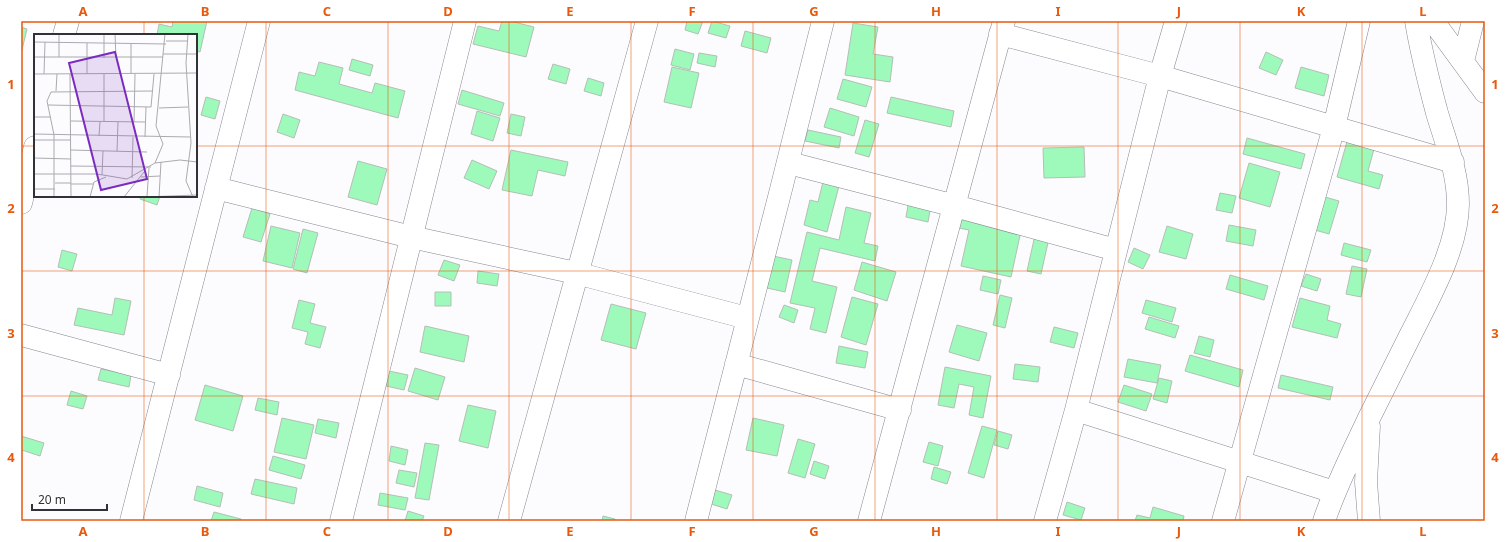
<svg xmlns="http://www.w3.org/2000/svg" width="1506" height="542" viewBox="0 0 1506 542" font-family="'Noto Sans',sans-serif">
<style>
.building{fill:#9dfabb;stroke:#b3bfb6}
.lines{fill:none;stroke-linecap:round;stroke-linejoin:round}
.minor-casing{stroke:#888592;stroke-width:23}
.minor{stroke:#fff;stroke-width:22}
.grid{fill:none;stroke:#e8590c;stroke-width:1;stroke-opacity:0.55}
.inset-road{fill:none;stroke:#abaaae;stroke-width:1}
.view{fill:#7b2cbf;fill-opacity:0.15;stroke:#7b2cbf;stroke-width:2}
.inset-edge{fill:none;stroke:#323137;stroke-width:2}
.neatline{fill:none;stroke:#e8590c;stroke-width:1.5}
.grid-label{font-size:13px;text-anchor:middle;font-weight:bold;fill:#e8590c}
</style>
<rect width="100%" height="100%" fill="#fcfbfe"/>
<path class="building" d="M173,21H207L200,52L196,51V35H157L159,24L172,27Z
M502,21H510L534,27L526,57L473,44L478,26L499,31Z
M687,21H703L698,34L685,30Z
M712,21L730,26L726,38L708,33Z
M853,23L878,27L873,54L893,57L890,82L845,75Z
M21,27L27,29L21,54Z
M745,31L771,38L767,53L741,46Z
M675,49L694,54L690,70L671,65Z
M1266,52L1283,60L1276,75L1259,68Z
M699,53L717,56L715,67L697,63Z
M352,59L373,65L370,76L349,70Z
M319,62L343,68L339,84L372,93L375,83L405,91L398,118L295,90L299,72L315,76Z
M553,64L570,69L566,84L548,79Z
M672,67L699,73L691,108L664,102Z
M1301,67L1329,75L1324,96L1295,88Z
M588,78L604,83L601,96L584,91Z
M843,79L872,87L866,107L837,99Z
M462,90L504,103L500,116L458,104Z
M206,97L220,101L215,119L201,115Z
M891,97L954,111L951,127L887,113Z
M830,108L859,117L854,136L824,127Z
M477,111L500,118L493,141L471,134Z
M283,114L300,120L294,138L277,132Z
M511,114L525,117L521,136L507,133Z
M865,120L879,124L869,157L855,153Z
M808,130L841,137L839,148L805,141Z
M1350,131L1377,138L1368,171L1383,175L1379,189L1337,177Z
M1247,138L1305,154L1301,169L1243,154Z
M1084,147L1085,177L1044,178L1043,148Z
M511,150L568,162L565,176L538,170L532,196L502,190Z
M472,160L497,171L489,189L464,178Z
M358,161L387,169L377,205L348,197Z
M1249,163L1280,172L1270,207L1239,198Z
M823,182L839,186L827,232L804,225L810,200L818,202Z
M1220,193L1236,196L1232,213L1216,210Z
M141,196H160L157,205L140,199Z
M1325,197L1339,201L1329,234L1315,230Z
M909,200L931,205L928,222L906,217Z
M960,202L1021,231L1011,277L961,266L969,230L954,227Z
M846,207L871,213L864,243L878,246L875,261L820,248L812,281L837,287L826,333L810,329L815,308L790,303L807,232L839,240Z
M252,208L270,214L261,242L243,237Z
M1229,225L1256,230L1253,246L1226,241Z
M271,226L300,233L292,268L263,261Z
M1167,226L1193,234L1186,259L1159,252Z
M303,229L318,233L307,273L293,269Z
M1035,235L1049,238L1041,274L1027,271Z
M1344,243L1371,250L1367,262L1341,255Z
M1134,248L1150,255L1143,269L1128,262Z
M62,250L77,254L72,271L58,267Z
M773,256L792,260L785,292L767,288Z
M444,260L460,265L454,281L438,275Z
M862,262L896,272L887,301L854,290Z
M1352,266L1367,269L1361,297L1346,294Z
M478,271L499,274L497,286L477,283Z
M1306,274L1321,279L1317,291L1301,286Z
M1230,275L1268,286L1264,300L1226,289Z
M983,276L1001,280L998,294L980,290Z
M435,292H451V306H435Z
M1000,295L1012,298L1005,328L993,325Z
M852,297L878,304L866,345L841,337Z
M115,298L131,301L124,335L74,325L78,308L112,315Z
M1300,298L1330,306L1327,320L1341,324L1337,338L1292,327Z
M299,300L315,304L310,323L326,327L320,348L305,344L308,332L292,328Z
M1146,300L1176,308L1172,322L1142,313Z
M611,304L646,313L636,349L601,340Z
M784,305L798,310L794,323L779,317Z
M1149,317L1179,326L1175,338L1145,329Z
M957,325L987,333L979,361L949,352Z
M425,326L469,336L464,362L420,352Z
M1054,327L1078,333L1074,348L1050,342Z
M1199,336L1214,340L1210,357L1194,353Z
M839,346L868,352L865,368L836,363Z
M1190,355L1243,370L1239,387L1185,371Z
M1128,359L1161,365L1157,383L1124,377Z
M1015,364L1040,367L1038,382L1013,379Z
M945,367L991,376L983,418L969,415L974,387L959,384L954,408L938,405Z
M415,368L445,377L438,400L408,391Z
M101,369L131,375L129,387L98,380Z
M389,371L408,375L404,390L386,386Z
M1281,375L1333,387L1330,400L1278,388Z
M1159,378L1172,381L1167,403L1153,399Z
M205,385L243,396L233,431L195,420Z
M1124,385L1152,394L1146,411L1118,402Z
M71,391L87,396L83,409L67,405Z
M258,398L279,402L277,415L255,410Z
M468,405L496,411L488,448L459,441Z
M282,418L314,425L306,459L274,452Z
M753,418L784,425L777,456L746,450Z
M318,419L339,423L336,438L315,433Z
M982,426L997,430L984,478L968,473Z
M998,431L1012,435L1008,449L994,445Z
M21,436L44,443L40,456L22,450L21,454Z
M798,439L815,444L805,478L788,473Z
M929,442L943,446L938,466L923,462Z
M425,443L439,445L429,500L415,498Z
M391,446L408,450L405,465L389,461Z
M273,456L305,465L301,479L269,470Z
M814,461L829,466L825,479L810,474Z
M934,467L951,472L947,484L931,479Z
M399,470L417,473L414,487L396,483Z
M255,479L297,488L294,504L251,494Z
M197,486L223,493L220,507L194,500Z
M715,490L732,495L727,509L711,504Z
M380,493L408,498L405,510L378,505Z
M1067,502L1085,508L1081,520L1063,515Z
M1153,507L1184,516L1183,521H1135L1137,515L1150,518Z
M408,511L424,516L422,521H405Z
M214,512L241,519V521H211Z
M603,516L615,519V521H602Z"/>
<g class="lines">
<defs>
<path id="minor" d="M1433,21L1485,92
M1000,34L1160,76L1453,162
M64,35L68,21
M1463,61L1473,21
M789,163L955,206L1116,250
M216,188L411,237L576,273L747,318
M21,203L35,147
M21,335L169,375
M736,364L900,410
M1076,410L1334,492
M1369,426L1366,482L1369,521
M131,521L259,21
M341,521L465,21
M509,521L647,21
M696,521C739,354 782,188 823,21
M869,521L1004,21
M1045,521L1076,410L1160,76L1176,21
M1223,521L1334,127L1359,21
M1324,521C1336,485 1353,452 1369,418C1383,390 1397,362 1411,334C1430,296 1458,247 1458,204C1458,172 1446,143 1437,113C1429,83 1421,52 1416,21"/>
</defs>
<use href="#minor" class="minor-casing"/>
<use href="#minor" class="minor"/>
</g>
<path class="grid" d="M144,21V35M266,21V521M388,21V521M509,21V521M631,21V521M753,21V521M875,21V521M997,21V521M1118,21V521M1240,21V521M1362,21V521M21,146H35M196,146H1485M144,196V521M21,271H1485M21,396H1485"/>
<g transform="translate(34 34)">
<rect width="163" height="163" fill="#fcfbfe"/>
<path class="inset-road" d="M81,0L82,24M154,0L152,29L157,109L152,147L159,163M132,7H154M0,8L132,10M129,20H163M0,23H129M25,23V0M70,24V0M0,40L163,39M10,40L11,8M36,40L37,163M53,40V9M70,40V88M97,40V10M22,57L23,40M14,71L117,73L120,40M125,74L154,73M0,83H17M37,87L111,88M100,88L101,40M0,100L156,103M65,102L66,88M111,103L112,73M0,106H36M36,116L113,118M83,117L84,88M0,124L37,125M121,129L146,126L163,128M37,132L117,133M0,140H63L93,145L121,129L129,110L122,92L131,0M68,141L69,117M107,143L126,142M98,144L99,103M21,149H37M37,150H59M0,155H21M113,162L115,134M20,163V101L13,67L17,58L119,57M56,163L60,148L72,143M90,163L110,138M110,163L163,161M125,163L127,128"/>
<path class="view" d="M81,18L113,145L67,156L35,29Z"/>
<rect width="163" height="163" class="inset-edge"/>
</g>
<rect width="1506" height="542" fill="none" stroke="#ffffff" stroke-width="44"/>
<path d="M32 504v6h75v-6" fill="none" stroke="#323137" stroke-width="2"/>
<text x="38" y="504" font-size="12" fill="#323137" stroke="#ffffff" stroke-width="3" paint-order="stroke">20 m</text>
<rect x="22" y="22" width="1462" height="498" class="neatline"/>
<g class="grid-label">
<text x="83" y="16">A</text>
<text x="205" y="16">B</text>
<text x="327" y="16">C</text>
<text x="448" y="16">D</text>
<text x="570" y="16">E</text>
<text x="692" y="16">F</text>
<text x="814" y="16">G</text>
<text x="936" y="16">H</text>
<text x="1058" y="16">I</text>
<text x="1179" y="16">J</text>
<text x="1301" y="16">K</text>
<text x="1423" y="16">L</text>
<text x="11" y="89">1</text>
<text x="1495" y="89">1</text>
<text x="11" y="213">2</text>
<text x="1495" y="213">2</text>
<text x="11" y="338">3</text>
<text x="1495" y="338">3</text>
<text x="11" y="462">4</text>
<text x="1495" y="462">4</text>
<text x="83" y="536">A</text>
<text x="205" y="536">B</text>
<text x="327" y="536">C</text>
<text x="448" y="536">D</text>
<text x="570" y="536">E</text>
<text x="692" y="536">F</text>
<text x="814" y="536">G</text>
<text x="936" y="536">H</text>
<text x="1058" y="536">I</text>
<text x="1179" y="536">J</text>
<text x="1301" y="536">K</text>
<text x="1423" y="536">L</text>
</g>
</svg>
